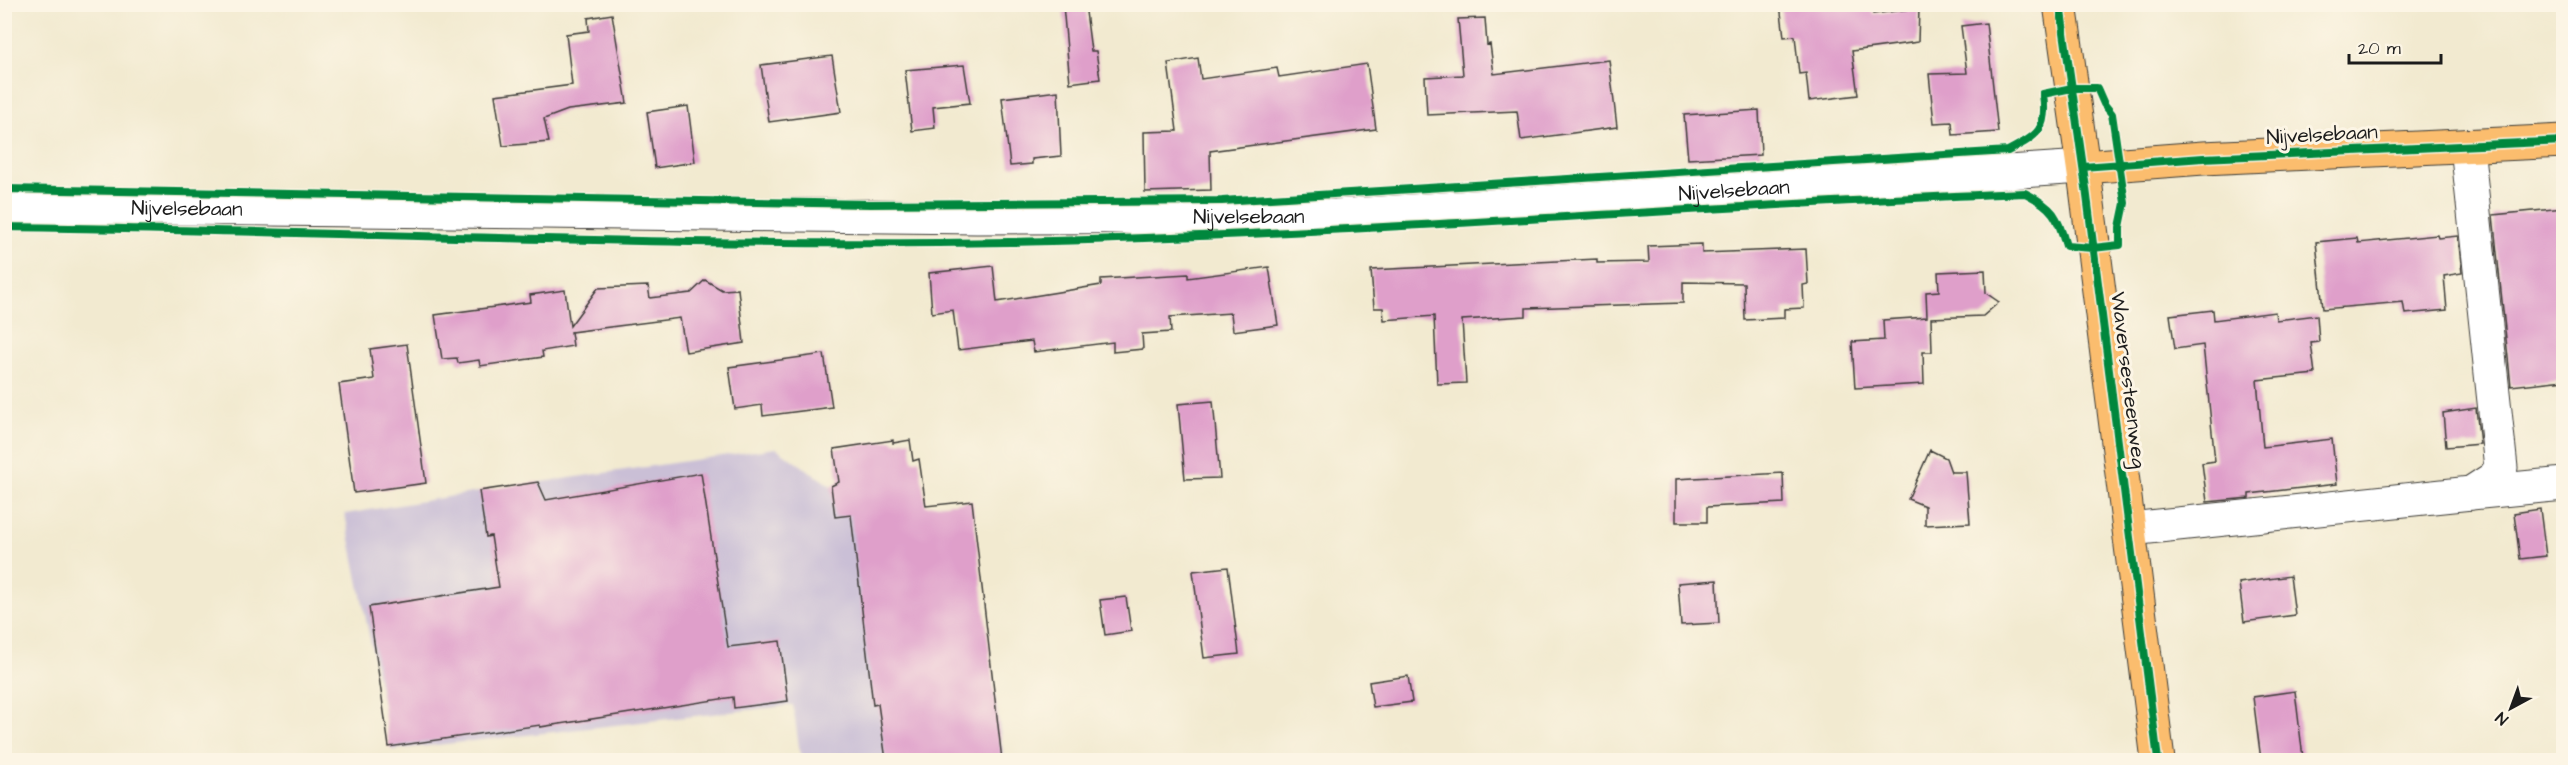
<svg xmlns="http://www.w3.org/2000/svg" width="2568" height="765" viewBox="0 0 2568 765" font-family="'Architects Daughter',sans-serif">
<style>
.industrial{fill:#cabfd6}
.building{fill:#df9fca}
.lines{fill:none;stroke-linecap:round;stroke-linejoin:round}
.minor-casing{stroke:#3c3b37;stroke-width:35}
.major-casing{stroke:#3c3b37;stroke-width:35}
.minor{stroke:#fff;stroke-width:33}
.major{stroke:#fbbd6e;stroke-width:33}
.cycleway-casing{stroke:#fcf5e5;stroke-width:11}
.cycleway{stroke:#00873e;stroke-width:8}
.labels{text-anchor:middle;stroke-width:6;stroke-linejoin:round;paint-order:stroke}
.street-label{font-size:21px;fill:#1c1c1c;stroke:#fcf5e5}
</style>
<rect width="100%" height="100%" fill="#fcf5e5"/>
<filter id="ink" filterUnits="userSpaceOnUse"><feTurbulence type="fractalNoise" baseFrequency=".0167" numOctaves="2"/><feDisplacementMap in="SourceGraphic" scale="12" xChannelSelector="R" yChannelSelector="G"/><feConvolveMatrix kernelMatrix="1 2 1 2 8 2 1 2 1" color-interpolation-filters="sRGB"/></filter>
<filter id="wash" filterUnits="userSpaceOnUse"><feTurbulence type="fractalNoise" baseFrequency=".008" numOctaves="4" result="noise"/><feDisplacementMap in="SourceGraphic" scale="24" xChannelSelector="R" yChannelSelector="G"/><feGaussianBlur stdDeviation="1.35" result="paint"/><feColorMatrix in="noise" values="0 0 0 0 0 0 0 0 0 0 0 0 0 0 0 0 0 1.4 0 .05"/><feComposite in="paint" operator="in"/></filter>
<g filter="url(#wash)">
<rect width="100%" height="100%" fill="#f2ead0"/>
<path class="industrial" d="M776,448L831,486L871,482L876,512L972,501L984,616L1004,760H801L793,705L392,750L345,514L508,487Z"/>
<g id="blocks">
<path class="building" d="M1085,4L1091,51H1096L1100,79L1070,83L1063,5Z
M1780,4H1872L1873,14L1919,8L1918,42L1852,51L1858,95L1809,101L1806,73L1799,74L1795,36L1784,37Z
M612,14L627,103L568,110L544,119L549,142L503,146L495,95L572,85L566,34L589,31L588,18Z
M1485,18L1487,45L1490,44L1494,74L1609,60L1617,127L1521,140L1517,111L1427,115L1425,77L1463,75L1458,19Z
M1986,23L1998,132L1953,135L1952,122L1934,123L1929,74L1967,73L1961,26Z
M832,56L841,112L769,122L761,65Z
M1198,58L1201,79L1277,68L1279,77L1367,64L1376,129L1210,151L1211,190L1145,192L1144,132L1177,131L1168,63Z
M964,65L970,103L933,107L935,128L912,131L905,70Z
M1058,91L1061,156L1032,159V164L1010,166L1002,98Z
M688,106L695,162L655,168L647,112Z
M1759,110L1761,155L1688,159L1684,115Z
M2564,208V380L2511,386L2493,215Z
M2437,235L2438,238L2458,236L2462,273L2444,276L2447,310L2405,314L2403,302L2323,309L2316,242L2357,238L2358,243Z
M1702,244V253L1806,249L1808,284L1803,285L1804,308L1784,309V318L1745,320L1744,283L1683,282V303L1526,308V316L1462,320L1466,383L1437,384L1434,316L1384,320L1383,308H1374L1371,270L1597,259V263L1649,262L1648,246Z
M993,266L997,302L1101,285V279L1188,274V278L1269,267L1278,325L1233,331L1231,313L1170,317L1171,332L1142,334L1143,349L1113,352V342L1034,352L1032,341L958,350L953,310L932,313L929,273Z
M1985,270L1986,293L1999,302L1983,316L1931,318L1932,352H1923L1924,384L1855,388L1852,342L1884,340L1883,320L1927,317L1926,292L1939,291L1938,272Z
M705,280L722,290L738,289L744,343L686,352L680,318L571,332L573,346L542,351L543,357L480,366L479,360L458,363L457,358L442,359L435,315L531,302L530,295L565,290L570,326L598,288L648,286L650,298L691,293Z
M2213,310L2214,320L2275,312L2276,320L2317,315L2319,342L2311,343L2315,374L2257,380L2263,447L2332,439L2337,484L2249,494V498L2207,502L2202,463L2215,461L2203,345L2175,349L2170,315Z
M407,344L426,483L354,493L339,384L374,379L370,349Z
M824,354L832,407L763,416L762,405L735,409L729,367Z
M1213,401L1220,478L1185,479L1178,404Z
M2476,408L2480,444L2446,447L2443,413Z
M893,440V443L910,440L913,461L919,459L926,506L972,501L1002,760H886L878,704L873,705L851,515L835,517L831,486L839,482L834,449Z
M1930,450L1946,458L1951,472H1966L1970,523L1925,525V506L1908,499Z
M701,473L728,647L780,641L788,701L734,708L733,697L540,727V725L389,747L369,607L499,587L491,536L486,537L479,491L538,482L546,500Z
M1783,473L1784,503L1707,507V522H1676V479Z
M2540,509L2546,556L2520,559L2514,513Z
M1228,567L1239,654L1204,658L1193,571Z
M2290,576L2295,615L2244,622L2239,583Z
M1717,580L1719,623L1681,625L1678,583Z
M1126,597L1131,631L1105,635L1100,600Z
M1408,676L1412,702L1373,707L1369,682Z
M2295,691L2303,758L2261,760L2253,697Z"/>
</g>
</g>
<g filter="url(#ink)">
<use href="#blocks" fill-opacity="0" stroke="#3c3b37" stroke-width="1.5"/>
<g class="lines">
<defs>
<g id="minor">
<path id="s1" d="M4,206L977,217L1336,216L2083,167"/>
<path d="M2471,493L2564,484"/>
<path d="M2130,529L2471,493L2494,478L2501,468L2467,146"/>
</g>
<path id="major" d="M2060,4L2086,188L2158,760
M2083,167L2203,158L2564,141"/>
</defs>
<use href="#minor" class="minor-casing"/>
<use href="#major" class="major-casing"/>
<use href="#minor" class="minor"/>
<use href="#major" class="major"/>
<defs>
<path id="cycleway" d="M2060,4L2086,188L2158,760
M2083,167L2203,158L2564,141
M4,189L871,204L1222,201L2008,151C2038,135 2048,130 2043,94L2072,88H2097L2104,104L2112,114L2125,203L2120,227V245L2093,248L2066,246C2058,216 2053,207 2025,193C1687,206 1349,235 1010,242C675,248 340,231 4,227"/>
</defs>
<use href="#cycleway" class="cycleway-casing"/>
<use href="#cycleway" class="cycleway"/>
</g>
</g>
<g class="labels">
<g class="street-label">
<text transform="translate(2322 134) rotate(-3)" y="7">Nijvelsebaan</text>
<text dy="7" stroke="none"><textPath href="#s1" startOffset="1731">Nijvelsebaan</textPath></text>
<text dy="7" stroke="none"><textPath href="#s1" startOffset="183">Nijvelsebaan</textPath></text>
<text dy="7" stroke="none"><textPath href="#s1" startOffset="1245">Nijvelsebaan</textPath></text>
<text transform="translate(2129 380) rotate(83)" y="7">Waversesteenweg</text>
</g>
</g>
<rect width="2568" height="765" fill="none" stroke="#fcf5e5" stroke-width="24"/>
<g transform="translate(2511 708) rotate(221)" stroke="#fcf5e5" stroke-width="4.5" paint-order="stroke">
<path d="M0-4.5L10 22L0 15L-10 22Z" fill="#1c1c1c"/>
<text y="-9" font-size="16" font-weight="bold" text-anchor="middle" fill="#1c1c1c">N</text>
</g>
<path d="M2349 54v9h92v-9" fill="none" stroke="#1c1c1c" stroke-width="3"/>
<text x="2358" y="54" font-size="18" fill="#1c1c1c" stroke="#fcf5e5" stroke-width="4.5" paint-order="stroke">20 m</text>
</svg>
